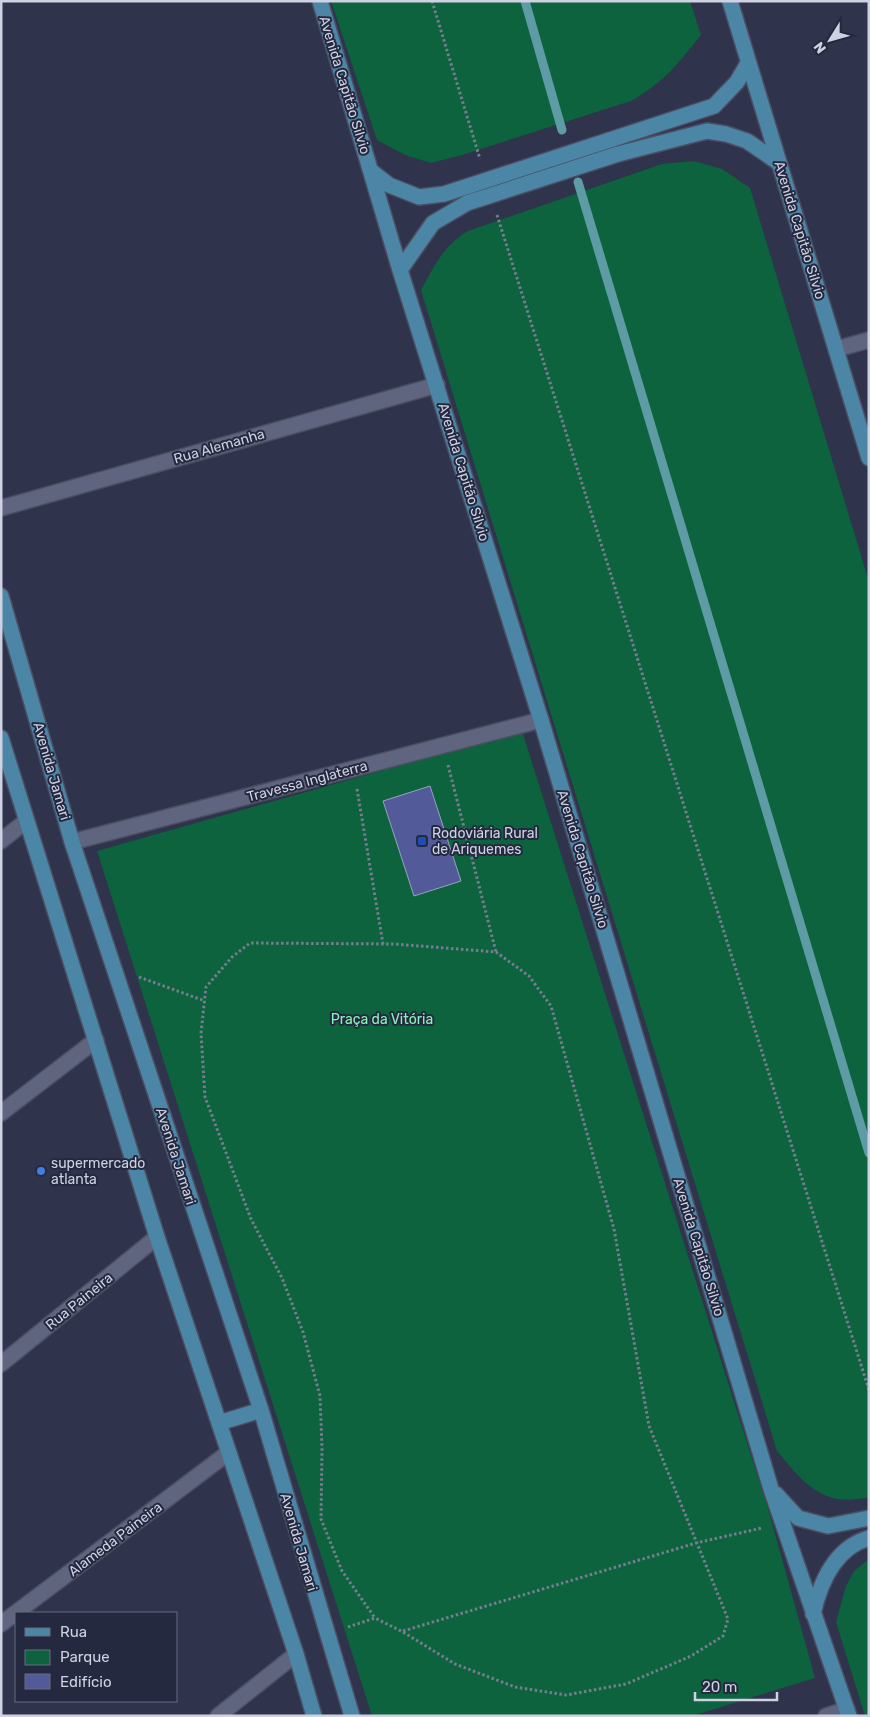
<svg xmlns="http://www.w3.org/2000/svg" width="870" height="1717" viewBox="0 0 870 1717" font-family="Rubik,sans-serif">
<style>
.green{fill:#0c633e}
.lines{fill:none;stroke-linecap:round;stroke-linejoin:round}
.stream{stroke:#5e9ba4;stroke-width:9}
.building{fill:#525a99;stroke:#9ba1be}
.minor-casing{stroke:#4b4e62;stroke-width:18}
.major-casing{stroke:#4b4e62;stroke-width:18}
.path{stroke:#787c90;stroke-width:3;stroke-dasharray:2.5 2.5;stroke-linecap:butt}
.minor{stroke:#5f647f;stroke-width:15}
.major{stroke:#4b86a7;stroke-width:15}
.transit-dot{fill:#1a4fb4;stroke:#252940;stroke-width:2}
.shop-dot{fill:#3f7fe0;stroke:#252940;stroke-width:2}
.labels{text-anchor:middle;stroke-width:4;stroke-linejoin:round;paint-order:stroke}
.street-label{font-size:14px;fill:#cfd2e2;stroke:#252940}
.poi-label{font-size:14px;fill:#cfd2e2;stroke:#252940;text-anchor:start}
.park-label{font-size:14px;fill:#89f4b9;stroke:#252940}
</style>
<rect width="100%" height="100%" fill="#2f334b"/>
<path class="green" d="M331,1H690L701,35C677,65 664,82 631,101L462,155L431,163L405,155L377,140Z
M694,161L722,169L750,188L869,582V1497C822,1508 804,1483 777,1451L421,290C435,265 443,246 468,231L662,164Z
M522,731L769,1512L815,1678L692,1716H372L97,851Z
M869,1559V1716H865L836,1622L846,1586L854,1571Z"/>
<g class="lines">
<path class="stream" d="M525,1L562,130
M578,182L869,1153"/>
</g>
<path class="building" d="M430,786L461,881L414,896L383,801Z"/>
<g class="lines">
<defs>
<path id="minor" d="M837,349L869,340
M1,508L437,385
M1,841L26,821
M72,842L541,720
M1,1113L96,1040
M1,1364L157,1237
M1,1624L228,1453
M218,1716L296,1654
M826,1716L847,1709"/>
<path id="major" d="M320,1L400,270L541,720L771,1489L849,1716
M730,1L869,458
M371,171L389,185L419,197L444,194L714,106L737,82L748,63
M400,270L433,223L467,203L618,154L707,131L726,134L747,141L779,163
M1,596L72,842L261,1410L352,1716
M1,738L157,1237L296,1654L314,1716
M219,1423L261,1410
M776,1494L798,1518L828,1526L869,1518
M813,1614C820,1583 835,1548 869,1538"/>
</defs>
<use href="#minor" class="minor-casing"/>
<use href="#major" class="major-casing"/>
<path class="path" d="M432,1L480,159
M497,215L869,1390
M448,765L496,952
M357,789L383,944
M139,977L205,1001
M348,1627L375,1618L403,1632L455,1664L515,1687L566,1695L626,1684L691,1656L723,1636L728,1619L649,1426L614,1229L551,1006L529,976L496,952L394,944L250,943L232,957L206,987L201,1033L205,1097L251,1219L282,1278L303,1332L320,1396L322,1448L321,1519L342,1571L375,1618
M403,1631L696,1543L762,1528"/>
<use href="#minor" class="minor"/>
<use href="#major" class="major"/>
</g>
<rect class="transit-dot" x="417" y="836" width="10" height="10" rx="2.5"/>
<circle class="shop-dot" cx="41" cy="1171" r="5"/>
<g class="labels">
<g class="street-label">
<text transform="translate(345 85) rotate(73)" y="5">Avenida Capitão Silvio</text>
<text transform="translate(800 230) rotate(73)" y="5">Avenida Capitão Silvio</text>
<text transform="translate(219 446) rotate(-16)" y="5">Rua Alemanha</text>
<text transform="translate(464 472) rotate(73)" y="5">Avenida Capitão Silvio</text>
<text transform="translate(52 771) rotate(74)" y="5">Avenida Jamari</text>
<text transform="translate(307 781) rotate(-15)" y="5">Travessa Inglaterra</text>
<text transform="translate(583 859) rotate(73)" y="5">Avenida Capitão Silvio</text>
<text transform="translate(176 1156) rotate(72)" y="5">Avenida Jamari</text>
<text transform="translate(699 1247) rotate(73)" y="5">Avenida Capitão Silvio</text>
<text transform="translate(79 1301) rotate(-39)" y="5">Rua Paineira</text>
<text transform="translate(115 1539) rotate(-37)" y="5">Alameda Paineira</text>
<text transform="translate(299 1542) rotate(74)" y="5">Avenida Jamari</text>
</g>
<g class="poi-label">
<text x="432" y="838">Rodoviária Rural<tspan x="432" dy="16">de Ariquemes</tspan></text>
<text x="51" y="1168">supermercado<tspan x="51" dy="16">atlanta</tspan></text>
</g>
<g class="park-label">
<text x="382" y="1024">Praça da Vitória</text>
</g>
</g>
<rect width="870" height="1717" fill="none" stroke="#cfd2e2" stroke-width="5"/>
<rect x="15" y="1612" width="162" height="90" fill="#252940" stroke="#696d81"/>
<rect x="25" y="1628" width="25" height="8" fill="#4b86a7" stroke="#696d81"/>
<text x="60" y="1637" font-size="15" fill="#cfd2e2">Rua</text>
<rect x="25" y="1650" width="25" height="15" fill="#0c633e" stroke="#696d81"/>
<text x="60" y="1662" font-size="15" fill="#cfd2e2">Parque</text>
<rect x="25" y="1674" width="25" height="15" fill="#525a99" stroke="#696d81"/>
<text x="60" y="1687" font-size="15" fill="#cfd2e2">Edifício</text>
<g transform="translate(830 40) rotate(233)" stroke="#252940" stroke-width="4" paint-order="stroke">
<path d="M0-4L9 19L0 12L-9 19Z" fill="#cfd2e2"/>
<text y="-8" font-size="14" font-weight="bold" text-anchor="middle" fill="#cfd2e2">N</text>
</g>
<path d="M695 1692v8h82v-8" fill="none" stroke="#cfd2e2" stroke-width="2.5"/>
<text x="702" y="1692" font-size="15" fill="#cfd2e2" stroke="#252940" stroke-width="4" paint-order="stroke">20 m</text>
</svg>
